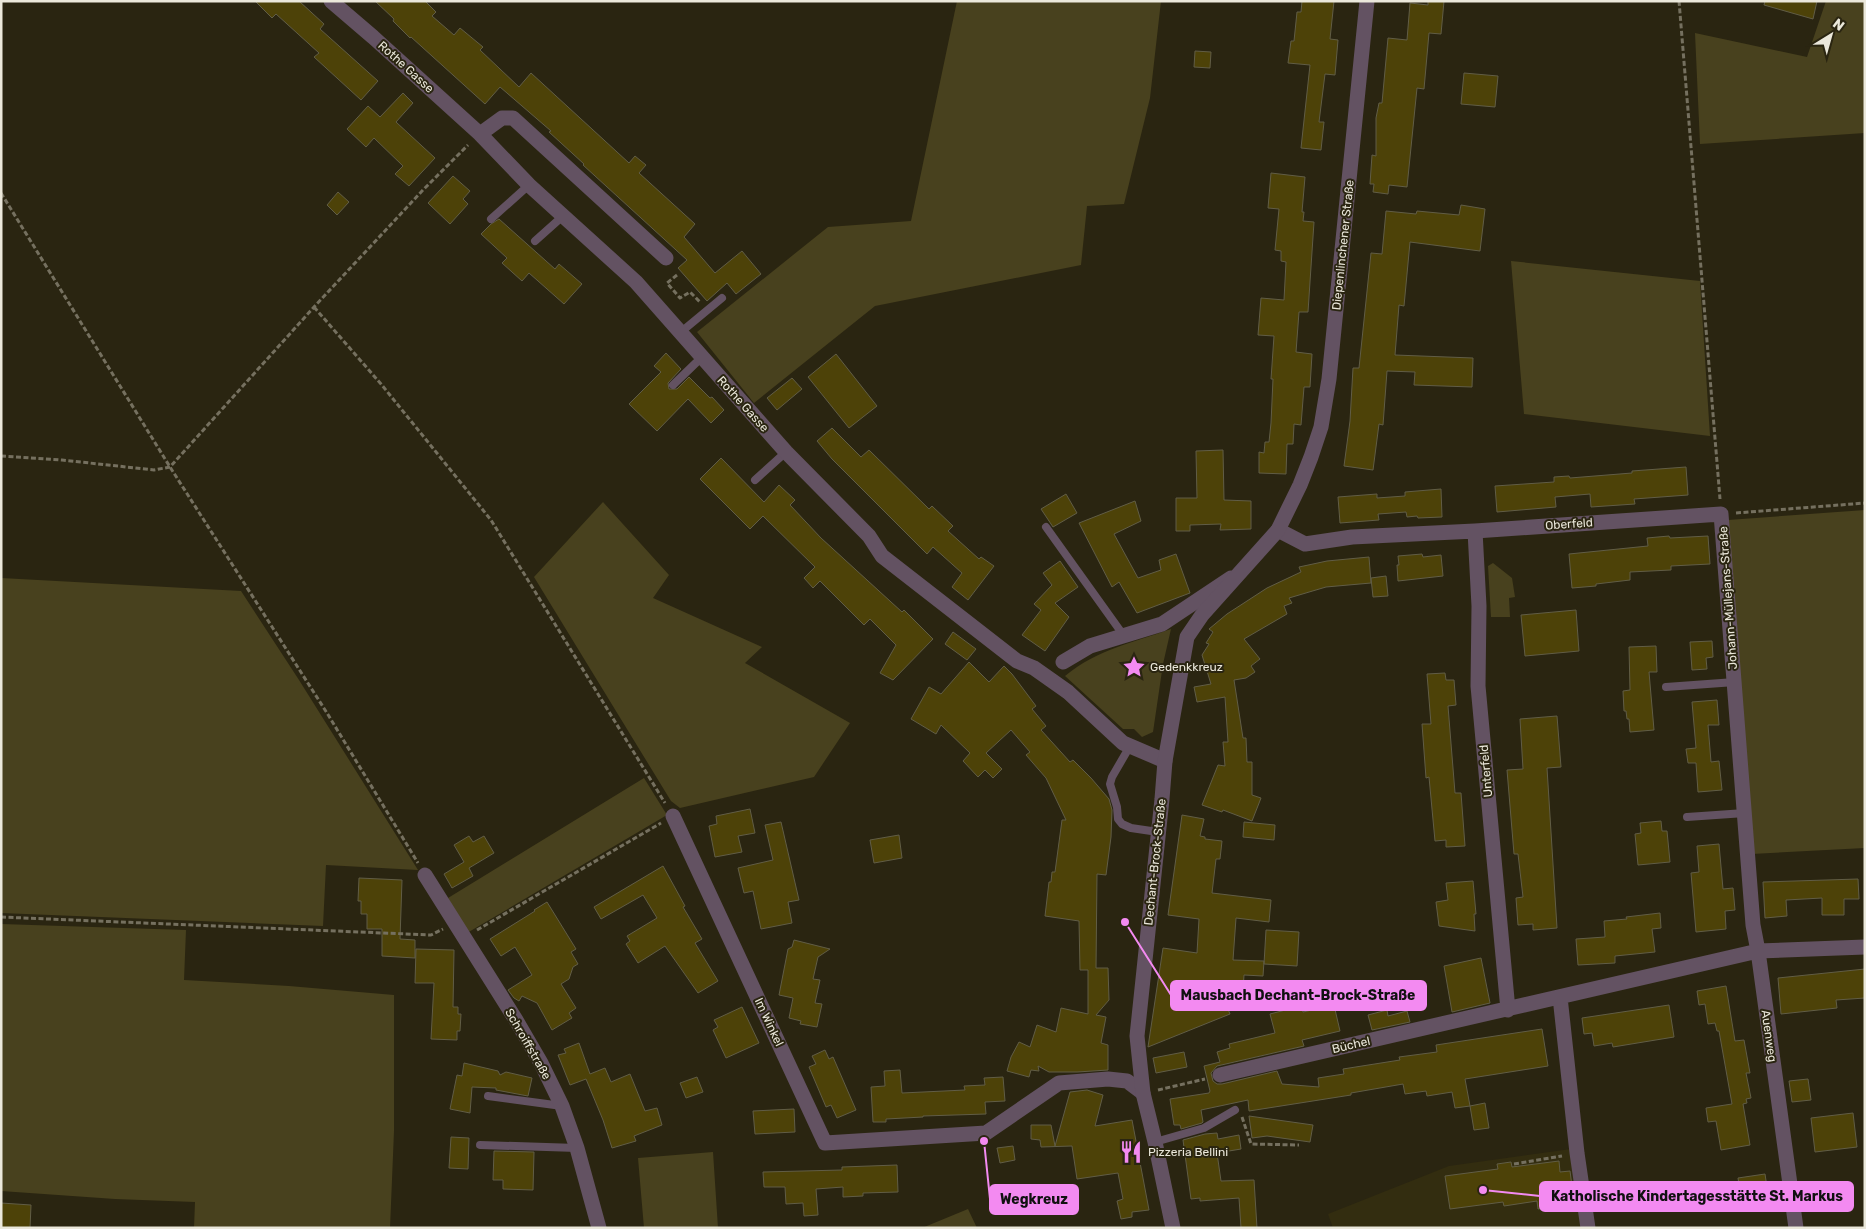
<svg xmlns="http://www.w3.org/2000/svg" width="1866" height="1229" viewBox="0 0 1866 1229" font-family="Rubik,sans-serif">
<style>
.built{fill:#332d10}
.green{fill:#48411e}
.building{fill:#4d4208;stroke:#615d46}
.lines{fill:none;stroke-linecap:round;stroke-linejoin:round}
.path{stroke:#75705f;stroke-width:3;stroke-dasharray:5 2.5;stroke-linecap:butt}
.service{stroke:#635262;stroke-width:8}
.minor{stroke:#635262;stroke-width:15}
.tertiary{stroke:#635262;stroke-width:15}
.labels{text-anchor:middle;stroke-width:4;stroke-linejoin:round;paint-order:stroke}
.street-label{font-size:12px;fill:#ebe8db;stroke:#2a2511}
.poi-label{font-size:12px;fill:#ebe8db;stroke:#2a2511;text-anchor:start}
.leader{fill:none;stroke:#f38af1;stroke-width:2}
.callout-dot{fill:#f38af1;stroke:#2a2511;stroke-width:2}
.callout{fill:#f38af1;stroke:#f38af1;stroke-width:2}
.callout-label{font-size:14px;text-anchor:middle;font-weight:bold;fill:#111}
</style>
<rect width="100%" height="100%" fill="#2a2511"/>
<path class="built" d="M1571,1149L1584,1228H1333L1328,1214L1449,1166Z"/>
<path class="green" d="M957,1H1161L1150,98L1124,204L1087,206L1081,265L875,306L754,403L697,332L828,227L911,221Z
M1826,1H1865V133L1700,144L1695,33L1807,57Z
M1511,261L1700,281L1710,436L1524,414Z
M603,502L669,575L653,598L762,647L745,663L850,723L814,777L680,808L671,801L534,577Z
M1865,510V848L1752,854L1728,520Z
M1493,563L1512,578L1515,597L1509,598L1510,617H1491L1488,566Z
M1,578L241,591L299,680L418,870L326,865L323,926L1,913Z
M1171,629L1163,664L1153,732L1142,737L1134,729H1123L1065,676C1098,649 1132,643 1171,629Z
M644,778L667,815L467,933L448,898Z
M1,924L186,930L184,980L289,986L394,995V1131L390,1228H194L195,1202L115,1199L1,1191Z
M713,1152L718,1228H644L638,1158Z
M968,1209L977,1228H922Z"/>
<path class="building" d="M255,1H299L324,24L320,29L378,81L361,100L314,57L319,53L276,14L272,18Z
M375,1H425L436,12L432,16L454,35L460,28L483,47L480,50L519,87L531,73L629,163L635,156L646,165L639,173L695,224L684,237L715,273L742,251L761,274L736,294L727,283L707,301L678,268L687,260L583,165L584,164L549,132L551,131L500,87L485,104L411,37L410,38L393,21L394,19Z
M1302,1H1334L1330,39L1338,40L1335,75L1325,74L1319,122H1324L1321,150L1301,148L1310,65L1288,63L1291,41H1294L1297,12H1301Z
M1428,1H1444L1441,34L1429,33L1424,89L1417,88L1407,187L1389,185L1388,194L1373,192L1374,184H1370L1372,155L1376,156V118L1379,103H1382L1388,38L1407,40L1410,3L1428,5Z
M1765,1H1817L1813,19L1764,5Z
M1195,51L1211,52L1210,68L1194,67Z
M1464,73L1498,76L1495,107L1461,104Z
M403,93L413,103L396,122L435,158L409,186L395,174L403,166L374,138L366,147L347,129L368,106L380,117Z
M1271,173L1305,177L1302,212H1304L1303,221L1314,222L1308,312H1299L1296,352L1312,354L1310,387H1304L1301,425L1294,424L1293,444H1287L1286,474L1259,473V452L1264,453L1265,442H1269L1271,423L1273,379H1271L1274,336L1258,335L1261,298L1284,300L1286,262L1281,261V251L1275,250L1279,209L1268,208Z
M453,176L470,191L463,199L468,204L450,224L428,203Z
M338,192L349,202L337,215L327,205Z
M1461,205L1485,209L1480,251L1410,242L1404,306L1399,305L1395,355L1473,358L1472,387L1414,385L1415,372L1387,371L1383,425L1379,424L1373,470L1344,466L1350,421L1353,368H1359L1371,253L1382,254L1386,211L1416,214L1417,211L1459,215Z
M499,219L555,269L559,264L582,284L564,304L529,273L522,281L502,263L507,258L481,234L491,224Z
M666,353L681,369L668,383L669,389H677L689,377L710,398L712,397L724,410L711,423L688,399L657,431L629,404L661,372L654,366Z
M836,354L877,406L849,428L808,377Z
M792,378L802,389L777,410L767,398Z
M832,428L861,457L869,450L929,509L932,506L953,526L948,531L979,559L981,557L994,566L968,600L952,587L962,573L933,547L927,554L832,459L817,441Z
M1223,450L1224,500L1251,501V529L1220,530L1221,524L1190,525V531H1176V498H1197L1196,451Z
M721,458L764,502L779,485L795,500L790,505L821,538L902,612L904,610L933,639L893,680L880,673L896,645L870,619L864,625L820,581L813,588L804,578L815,567L763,516L750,529L700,479Z
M1686,467L1688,495L1634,499L1635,504L1591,507L1590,494L1555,497L1556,507L1497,512L1495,486L1554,482V477L1569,476L1570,478L1632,473V471Z
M1441,489L1442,517L1418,518L1417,516L1407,517L1406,512L1378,514L1379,520L1340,523L1338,497L1377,494V498L1405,496V492Z
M1066,494L1077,513L1053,527L1041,509Z
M1135,501L1141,521L1114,534L1138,578L1161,570L1159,560L1176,554L1190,593L1137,613L1119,582L1112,587L1079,523Z
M1669,536L1670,538L1708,536L1710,564L1671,566V570L1630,572V580L1596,584V586L1572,588L1569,554L1648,546L1647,538Z
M1422,554L1423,557L1441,555L1443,576L1398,581L1397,565H1399L1398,556Z
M1369,557L1371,583L1326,587L1289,598L1292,603L1284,606L1287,614L1244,639L1260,659L1251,666L1255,672L1246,678L1234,680L1243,738H1246L1247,762H1252V795L1261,798L1252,821L1223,810L1222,812L1202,805L1218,765L1225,766L1223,742H1228L1225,697L1197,702L1194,687L1211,684L1202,655L1209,644L1206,643L1213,632L1209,629L1227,614L1267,588L1301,572L1299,567L1327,561Z
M1060,561L1078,587L1055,603L1069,617L1045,651L1022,635L1041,610L1034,604L1052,585L1043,573Z
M1386,576L1388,596L1373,597L1371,578Z
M1576,610L1579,651L1525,656L1521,615Z
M953,632L976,649L967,660L945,644Z
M1712,641L1713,657L1706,658L1707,669L1692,670L1690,642Z
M1656,646L1657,672H1649L1654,730L1630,732L1629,719H1627L1626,711H1624L1623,691L1630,690L1629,647Z
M969,662L989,682L1004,666L1012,674L1036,706L1032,709L1046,726L1041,730L1070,762L1073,760L1091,778L1109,799L1112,810L1111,837L1106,875L1097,874L1096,968H1108L1109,1000L1096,1015L1106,1017L1101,1043L1108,1045V1070L1077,1072H1049L1038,1066L1039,1071L1031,1070L1029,1077L1007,1071L1011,1057L1019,1042L1030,1047L1037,1025L1056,1032L1061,1008L1088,1014V970H1080L1079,921L1045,916L1049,882H1051L1052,872H1055L1062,820H1066L1046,778L1026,755L1030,752L1011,730L986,753L1002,769L993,778L985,770L978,777L963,761L970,753L941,725L936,734L911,719L929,687L941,694Z
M1445,673L1446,680H1454L1456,705L1448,706L1455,793H1461L1465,846L1446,847V840L1435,841L1429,777L1426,778L1422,724H1431L1427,674Z
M1717,700L1719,725H1708L1711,762L1719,761L1722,790L1698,792L1696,763H1688L1686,749L1696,748L1692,702Z
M1557,716L1561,767L1547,768L1557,928L1533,930V924L1518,925L1516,898L1523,897L1518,854H1514L1507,770L1523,769L1520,719Z
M750,809L755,833L738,836L742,852L715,857L709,826L717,824L716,816Z
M1182,815L1204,819L1200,836L1205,837V839L1222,841L1220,859H1216L1212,893L1271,900L1269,922L1236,918L1233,960L1264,961L1263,976L1244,975L1243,991L1220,990L1230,1014L1148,1047L1163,948L1197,953L1199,919L1168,915Z
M1661,821L1662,831H1667L1670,862L1638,865L1635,834L1641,833L1640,823Z
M781,822L799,900L788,902L792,923L761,929L753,891L744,893L738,868L773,860L765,825Z
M1244,822L1275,825L1274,840L1243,837Z
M899,835L902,858L874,863L870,840Z
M469,836L473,842L484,836L494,853L469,868L473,876L452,888L444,874L464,862L454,845Z
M1719,844L1723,889L1733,888L1735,910L1725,911L1726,929L1696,932L1691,873L1699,872L1697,846Z
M663,866L685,906L683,907L702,939L695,943L718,981L698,993L665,946L638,963L626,944L630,941L627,936L657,918L643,895L601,919L594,907Z
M359,878L402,880L400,939L415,940V958L382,956V929H367V914H361V901H358Z
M1858,879L1859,899H1844V915H1822V898L1786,900L1787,916L1765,918L1763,882Z
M1473,881L1476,914H1474L1475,931L1439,926L1436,902L1448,900L1446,883Z
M547,902L576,949L571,952L578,964L573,967L569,979L561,984L576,1008L569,1013L572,1018L552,1030L537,1003L522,996L519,1001L514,998L508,990L532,975L515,947L501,956L490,939L535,911L534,910Z
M1660,913L1661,928L1652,929L1655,952L1615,956V963L1578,965L1576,939L1605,937L1604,921L1627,919L1626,917Z
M1266,930L1299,932L1297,966L1264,964Z
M794,940L830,949L818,957L813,979L820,980L815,1003L822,1004L817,1027L800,1024L801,1021L789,1018L793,998L779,995L788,949L792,947Z
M416,949L454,950L453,1007H458V1014H461L460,1031H457V1040L431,1039L434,983H415Z
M1481,958L1490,1003L1452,1012L1444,966Z
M1865,969V998L1836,1000L1837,1008L1781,1014L1778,978Z
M1726,986L1735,1041L1744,1040L1750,1073H1746L1751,1098L1746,1099L1747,1103L1743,1104L1750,1145L1721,1150L1716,1121L1708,1122L1706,1108L1732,1104L1719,1031H1717L1715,1023L1708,1024L1705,1004L1699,1005L1697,991Z
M1334,1005L1340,1031L1302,1040L1304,1046L1217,1066L1211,1073L1213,1081L1217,1084H1222L1277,1071L1282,1084L1319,1087L1318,1078L1344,1074L1343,1069L1400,1060L1399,1057L1437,1052L1436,1045L1542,1029L1548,1066L1465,1079L1470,1106L1455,1108L1452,1092L1427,1096L1426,1091L1405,1094L1403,1084L1351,1093V1095L1249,1111L1248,1100L1201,1110L1203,1122L1202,1123L1181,1129L1180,1125H1174L1170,1099L1209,1093L1210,1091L1204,1066L1220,1062L1217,1052L1230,1048L1229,1044L1275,1033L1270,1014L1301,1006L1303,1012Z
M1669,1005L1674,1037L1613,1047L1612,1043L1594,1046L1592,1033L1584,1034L1582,1018Z
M742,1007L759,1043L726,1058L713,1030L718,1027L714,1020Z
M1387,1010L1388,1016L1407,1011L1410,1022L1372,1030L1368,1015Z
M579,1043L590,1074L605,1068L611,1082L630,1074L645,1111L657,1108L662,1125L634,1136L636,1141L612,1148L603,1120L586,1079L570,1085L558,1055L566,1053L564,1049Z
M825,1050L829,1059L833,1057L856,1110L837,1118L831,1105L826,1107L809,1067L816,1064L812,1056Z
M1184,1052L1187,1067L1156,1073L1153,1058Z
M464,1063L498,1071L500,1075L506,1072L532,1078L528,1096L496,1090V1088L472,1087L470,1113L450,1109L457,1075L462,1076Z
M900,1070L902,1093L965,1090L964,1086L985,1085L984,1078L1003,1077L1005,1101L985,1102L986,1114L923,1116V1117L886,1119V1122H873L871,1087L885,1086L884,1071Z
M697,1077L703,1092L686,1098L680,1083Z
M1808,1079L1811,1100L1792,1102L1789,1081Z
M1087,1090L1103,1095L1095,1126L1132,1120L1149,1210L1132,1212V1217L1121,1219L1117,1201L1123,1199L1118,1173L1077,1179L1072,1146L1041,1147L1040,1140L1031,1139V1125H1051L1055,1146L1070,1092Z
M1485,1103L1489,1128L1474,1130L1470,1106Z
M794,1109L795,1132L755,1134L753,1111Z
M1853,1113L1857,1147L1815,1152L1811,1118Z
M1249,1116L1313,1125L1310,1142L1267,1136L1252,1138Z
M1217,1133L1218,1139L1239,1135L1241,1149L1217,1153L1221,1181L1254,1180L1257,1228H1241L1239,1198L1200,1201V1198L1191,1199L1183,1140L1205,1134Z
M451,1137L469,1138L468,1169L449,1168Z
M1013,1146L1015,1160L1000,1163L997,1148Z
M494,1151L534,1152L533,1190L503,1189V1180H493Z
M1559,1161L1560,1172L1570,1171L1572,1186L1566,1187L1567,1197L1561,1206L1538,1209L1537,1201L1504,1206L1503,1202L1450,1209L1445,1176L1498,1169L1497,1164L1511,1162L1512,1167Z
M897,1165L898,1192L863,1193V1196L843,1197V1187L816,1189L818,1215L804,1216L803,1203L786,1204L785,1187H764L763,1172L842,1170V1167Z
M1765,1174L1770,1207L1746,1211L1744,1197L1741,1198L1738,1178Z
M1,1203L31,1205L30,1228H1Z"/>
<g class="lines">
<path class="path" d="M1679,1L1720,499
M1,193L170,467L327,713L418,863
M677,275L667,283L680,298L690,292L700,302
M314,307L381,384L491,520L665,803
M1,456L62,460L154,470L170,467L314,307L423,190L468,145
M1736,513L1865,503
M1,917L431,935L443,929
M477,930L661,823
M1158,1090L1205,1079
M1242,1117L1251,1144L1299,1145
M1514,1164L1562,1156"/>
<path class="service" d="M491,219L529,185
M535,241L563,216
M681,332L722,298
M673,385L702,357
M755,480L786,452
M1046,527L1124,636
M1666,687L1735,682
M1130,746L1112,777L1110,784L1117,807L1118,819L1122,824L1131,828L1158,832
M1687,817L1745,813
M488,1096L562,1106
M1155,1142L1204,1128L1235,1110
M480,1145L577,1148"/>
<path class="minor" d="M331,1L373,37L480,134L529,185L636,282L786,452L869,536L882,556L1017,661L1034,668L1068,692L1123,743L1165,761
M480,134L502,118H513L666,258
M1475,531L1479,606L1478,686L1508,1010
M1063,662L1090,646L1162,624L1231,578
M673,816L825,1143L986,1133L1059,1083L1108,1079L1127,1081L1143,1093
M425,875L516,1020L541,1063L562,1106L577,1148L599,1228
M1560,997L1577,1153L1588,1228
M1220,1075L1758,951L1753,925L1721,514L1475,531L1352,537L1305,544L1278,530
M1796,1228L1758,951L1865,947"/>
<path class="tertiary" d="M1173,1228L1155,1142L1143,1093L1137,1036L1162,799L1165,761L1187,637L1202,615L1278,530L1300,485L1311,457L1321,427L1329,379L1367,1"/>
</g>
<defs>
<symbol id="sight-bare" viewBox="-9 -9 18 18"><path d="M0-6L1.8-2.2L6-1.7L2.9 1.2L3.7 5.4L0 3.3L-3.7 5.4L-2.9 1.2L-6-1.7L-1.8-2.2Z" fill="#f38af1" stroke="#2a2511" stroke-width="2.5" paint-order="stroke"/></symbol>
<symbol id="restaurant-bare" viewBox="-9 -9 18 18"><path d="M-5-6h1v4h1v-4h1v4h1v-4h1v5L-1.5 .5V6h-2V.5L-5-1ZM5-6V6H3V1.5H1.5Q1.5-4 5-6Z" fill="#f38af1" stroke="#2a2511" stroke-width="2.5" paint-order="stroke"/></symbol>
</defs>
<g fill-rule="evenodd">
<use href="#sight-bare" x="1118" y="651" width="32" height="32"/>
<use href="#restaurant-bare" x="1115" y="1136" width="32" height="32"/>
</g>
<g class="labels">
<g class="street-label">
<text transform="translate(406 67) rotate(42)" y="4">Rothe Gasse</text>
<text transform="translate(1343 245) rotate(-84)" y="4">Diepenlinchener Straße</text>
<text transform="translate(743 404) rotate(48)" y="4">Rothe Gasse</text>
<text transform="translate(1569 524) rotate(-4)" y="4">Oberfeld</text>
<text transform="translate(1728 598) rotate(-94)" y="4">Johann-Müllejans-Straße</text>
<text transform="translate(1486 771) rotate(-95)" y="4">Unterfeld</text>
<text transform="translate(1155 862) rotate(-84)" y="4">Dechant-Brock-Straße</text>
<text transform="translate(769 1022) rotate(65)" y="4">Im Winkel</text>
<text transform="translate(1769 1036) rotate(82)" y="4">Auenweg</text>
<text transform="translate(528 1044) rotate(60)" y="4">Schroiffstraße</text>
<text transform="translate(1351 1045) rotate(-13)" y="4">Büchel</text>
</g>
<g class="poi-label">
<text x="1150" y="671">Gedenkkreuz</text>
<text x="1148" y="1156">Pizzeria Bellini</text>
</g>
</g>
<path class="leader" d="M1125 922L1171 995M1483 1190L1540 1196M984 1141L990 1199"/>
<g class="callout-dot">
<circle cx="1125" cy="922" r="5"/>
<circle cx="1483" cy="1190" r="5"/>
<circle cx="984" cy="1141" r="5"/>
</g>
<g class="callout">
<rect x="1171" y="981" width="255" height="29" rx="5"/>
<rect x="1540" y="1182" width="313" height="29" rx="5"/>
<rect x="990" y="1185" width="88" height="29" rx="5"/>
</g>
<g class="callout-label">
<text x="1298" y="1000">Mausbach Dechant-Brock-Straße</text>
<text x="1697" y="1201">Katholische Kindertagesstätte St. Markus</text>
<text x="1034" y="1204">Wegkreuz</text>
</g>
<rect width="1866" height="1229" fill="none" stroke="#ebe8db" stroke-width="5"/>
<g transform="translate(1831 35) rotate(37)" stroke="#2a2511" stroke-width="4" paint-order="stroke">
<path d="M0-4L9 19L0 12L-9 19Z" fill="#ebe8db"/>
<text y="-8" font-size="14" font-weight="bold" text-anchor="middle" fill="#ebe8db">N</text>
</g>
</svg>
